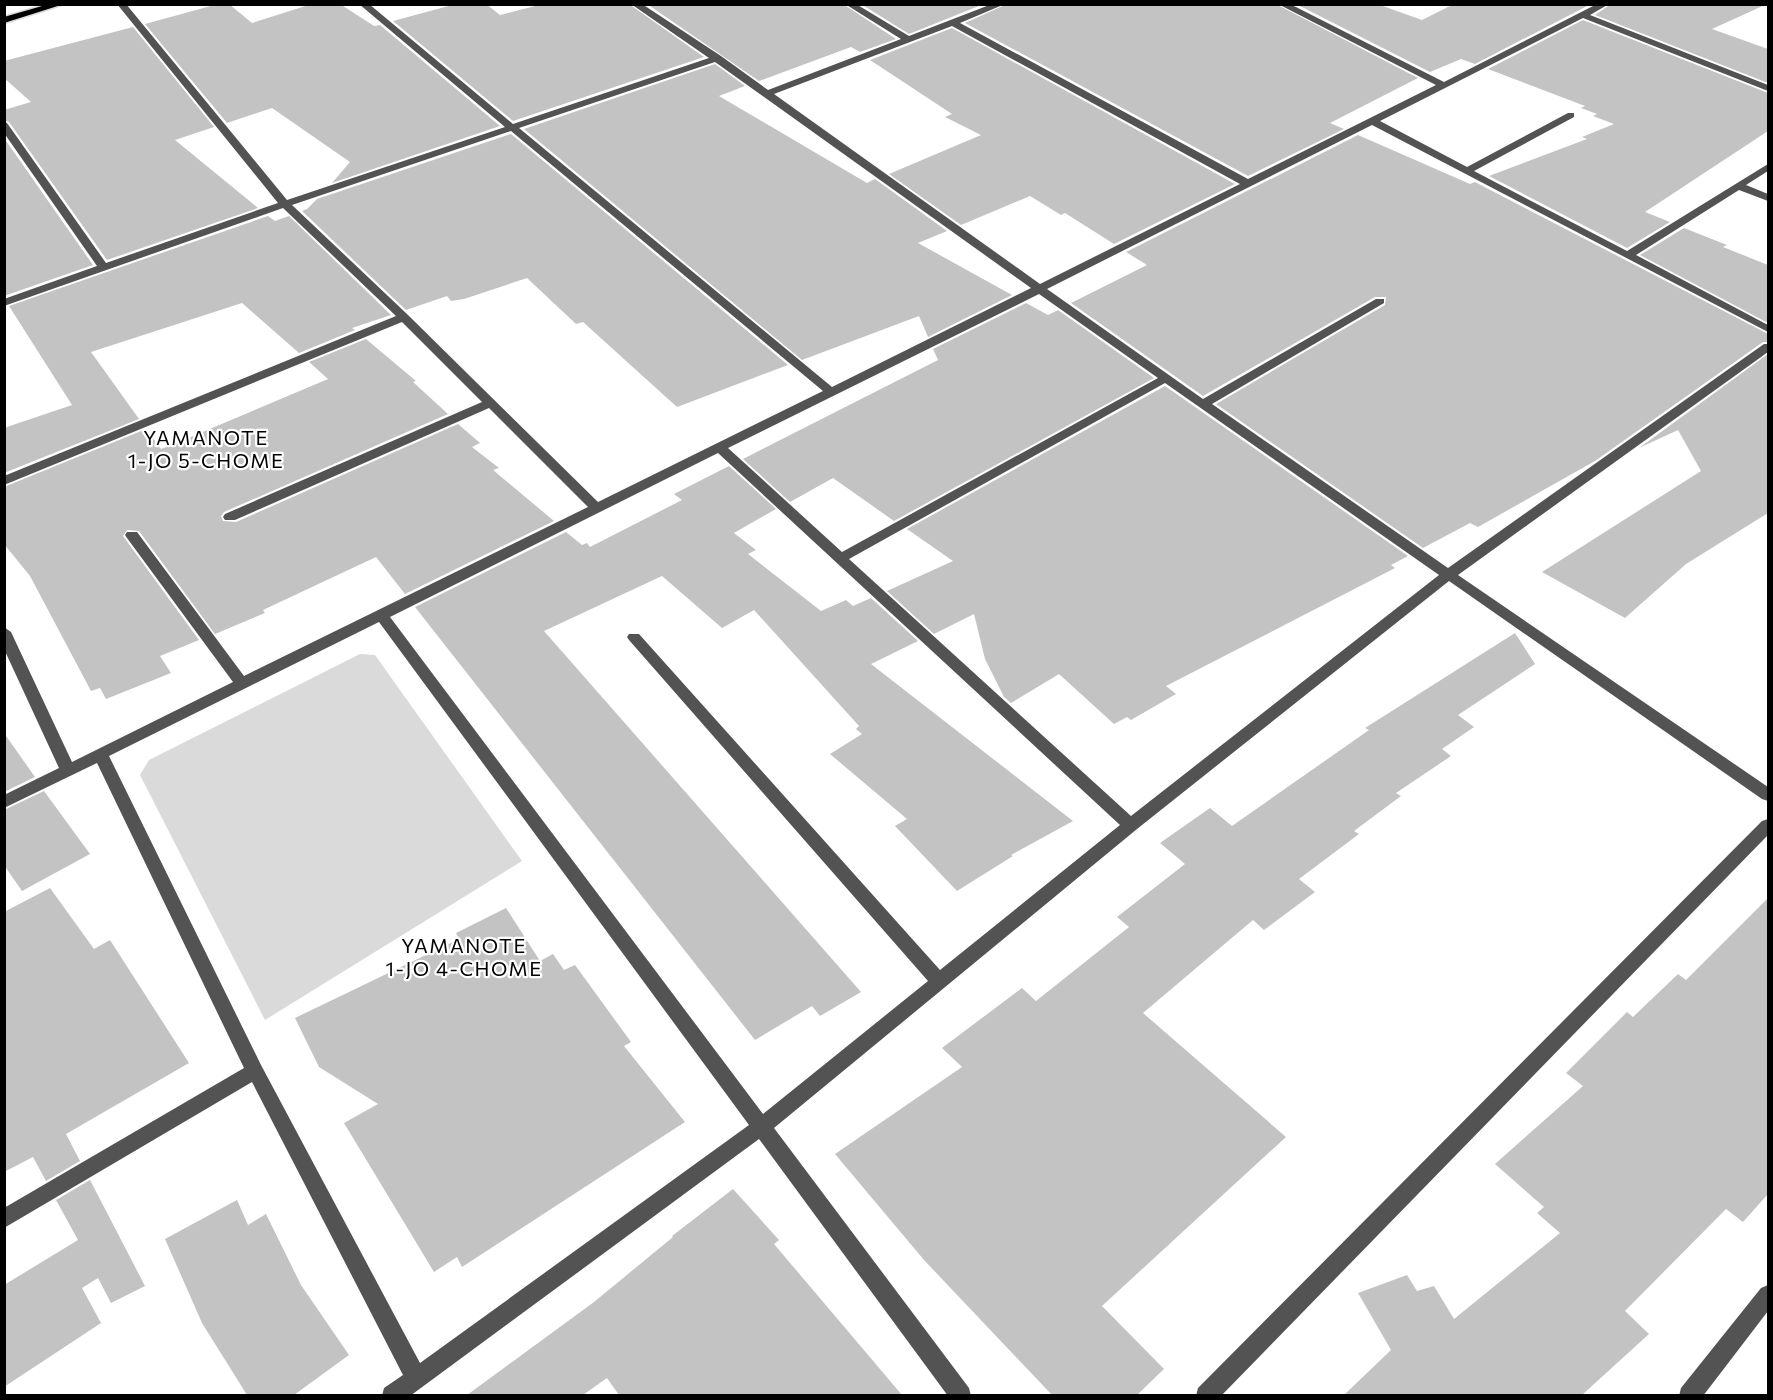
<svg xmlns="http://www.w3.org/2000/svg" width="1773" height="1400" viewBox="0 0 1773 1400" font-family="Commissioner,sans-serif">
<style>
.green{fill:#dadada}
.building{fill:#c3c3c3}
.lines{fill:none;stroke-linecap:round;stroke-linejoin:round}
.major-casing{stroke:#dbdbdb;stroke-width:3}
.minor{fill:#535353;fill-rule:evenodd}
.major{fill:#000;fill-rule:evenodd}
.labels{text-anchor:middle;stroke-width:4.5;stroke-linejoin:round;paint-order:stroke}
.neighbourhood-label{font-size:20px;letter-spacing:1.5px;fill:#000;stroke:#fff}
</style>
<rect width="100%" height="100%" fill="#fff"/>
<path class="green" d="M360,654L375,655L522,861L265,1020L140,775L149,760Z"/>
<path class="building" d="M218,4H229L252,23L312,4H340L374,26L380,25L500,126L332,183L350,162L272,108L227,123L145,24Z
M456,4H486L500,15L543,4H629L704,57L513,121L393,21Z
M647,4H843L896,39L860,52L851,47L759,81Z
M861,4H984L909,34Z
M1007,4H1276L1418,78L1330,123L1344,129L1248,176L965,23Z
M1296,4L1380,5L1422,20L1454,4H1591L1475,64L1461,59L1430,72Z
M1611,4H1767L1712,29L1768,49V83L1595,15Z
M1583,20L1768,93V131L1645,212L1670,222L1627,248L1489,176L1587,139L1582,137L1614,124L1593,116L1597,114L1581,108L1585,106L1488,69Z
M133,27L214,127L175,140L258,208L107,260L9,122L4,120V110L31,102L4,78V61Z
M952,28L1235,184L1114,244L1065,213L1061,215L1030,196L961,225L889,174L981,135L945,117L952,114L870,60Z
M715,64L745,86L719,96L867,183L875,179L947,231L918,243L1012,295L928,337L919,316L802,360L524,129Z
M511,134L788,365L677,407L583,322L576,324L527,278L464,299L451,301L447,296L406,310L302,211L307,209L317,199Z
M1358,135L1470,184L1475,182L1768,334V342H1763L1595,461L1478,527L1470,523L1423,548L1216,404L1385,305L1386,297H1375L1203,396L1071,303L1147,265L1126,252Z
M4,138L93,265L4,296Z
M268,216L275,221L289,216L391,315L352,328L355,330L299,353L242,303L91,352L139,419L4,473V428L72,405L9,306Z
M1684,228L1727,245L1723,247L1768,265V323L1640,255Z
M1026,303L1048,315L1058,310L1154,378L894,521L833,478L790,502L743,459L938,360L933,349Z
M366,339L416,381L413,382L448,414L224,512L221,516L223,521L236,522L458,424L480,443L472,447L499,468L493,470L554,521L405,594L376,557L263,610L265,613L215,634L139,531L127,530L123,536L199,640L160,656L171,673L106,699L100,688L91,691L30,576L4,544V487L146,429L161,449L179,442L328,379L309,362Z
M1768,354V513L1686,564L1625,618L1542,572L1701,471L1678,430L1639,448Z
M1165,386L1408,556L1391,565L1395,568L1166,686L1176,694L1131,720L1127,717L1114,724L1059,674L1011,703L1004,697L985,659L974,614L934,634L887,591L953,561L907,529Z
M729,466L776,509L734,533L756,550L748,554L821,611L846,600L853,606L871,598L918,641L871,664L1073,821L1011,855L1013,856L957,891L895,826L907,819L830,754L862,734L856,729L859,726L754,610L722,628L662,576L544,631L861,992L820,1016L812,1006L755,1040L415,607L566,532L582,545L587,543L590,547L682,500L674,494Z
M1515,633L1535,664L1458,715L1474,727L1442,749L1451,756L1396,793L1401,796L1354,831L1359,834L1299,879L1315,892L1264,930L1253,920L1143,1013L1286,1137L1102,1306L1164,1369L1137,1395H1052L924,1260L835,1154L962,1067L942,1048L1022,988L1036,1001L1129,927L1117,917L1185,864L1160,843L1210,808L1232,826L1369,730L1365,728Z
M4,733L35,777L4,792Z
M44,791L90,854L22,891L4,865V810Z
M50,888L94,949L110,940L189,1063L66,1134L80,1161L46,1181L33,1157L4,1172V912Z
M1768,898V1194L1743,1222L1726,1209L1625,1311L1649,1334L1582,1395H1344L1391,1350L1358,1293L1407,1275L1417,1291L1434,1286L1454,1319L1560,1233L1537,1213L1544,1207L1495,1164L1583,1086L1566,1073L1627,1012L1633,1017L1678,974L1686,980Z
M506,908L540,961L553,954L564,970L575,965L631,1042L624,1046L685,1122L462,1267L457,1257L434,1272L344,1123L378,1104L319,1067L295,1018L459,939L456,933Z
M90,1180L145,1286L111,1303L98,1278L82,1288L101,1323L4,1387V1285L78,1240L56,1200Z
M733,1189L779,1240L774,1244L902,1395H619L607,1378L583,1395H467L594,1302L673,1237L672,1236Z
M237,1200L248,1225L266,1214L301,1285L349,1355L294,1395H247L202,1323L165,1239Z"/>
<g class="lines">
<defs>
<path id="major" d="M49,4H64L4,23V17Z"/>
</defs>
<use href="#major" class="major-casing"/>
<path class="minor" d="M117,4H126L287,200L505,127L359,4H369L513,124L709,58L631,4H642L721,56L768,90L901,39L845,4H856L909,36L992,4H1005L960,23L1248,179L1436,85L1278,4H1290L1444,82L1597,4H1609L1590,15L1768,85V91L1583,18L1380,121L1467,167L1568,113H1574V117L1474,171L1627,251L1768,164V171L1746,185L1768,194V201L1739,190L1636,255L1768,325V332L1372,125L1047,289L1203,399L1376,299H1384V303L1212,404L1448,568L1764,344H1768V352L1458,575L1768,787V801L1762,799L1449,581L1137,829L774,1128L969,1388L971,1396H948L759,1139L410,1396H382L384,1388L403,1375L252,1082L4,1228V1208L244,1068L97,763L4,808V795L59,768L4,649V627L11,632L72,762L233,682L127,538L125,535L127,532H137L244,676L588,507L489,408L235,520H225L223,517L225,514L482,402L402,322L4,485V476L396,316L283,208L4,306V299L97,266L4,133V122L7,123L106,263L278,203ZM952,26L1240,184L1040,284L774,94ZM715,62L1031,288L832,387L519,128ZM511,131L823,391L598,502L408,315L292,205ZM1039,294L1158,378L842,552L728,448ZM1165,383L1439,575L1131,816L849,559ZM718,453L1120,825L940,970L639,634H629L627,637L629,640L928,981L763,1114L390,617ZM379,622L749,1125L420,1363L261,1065L109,756Z
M1768,819V835L1221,1396H1196L1198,1388L1762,821Z
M1768,1285V1311L1703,1396H1679L1681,1388L1761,1288Z"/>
<use href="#major" class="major"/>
</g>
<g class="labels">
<g class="neighbourhood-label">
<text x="206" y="445">YAMANOTE<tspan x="206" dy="23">1-JO 5-CHOME</tspan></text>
<text x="464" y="953">YAMANOTE<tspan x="464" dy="23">1-JO 4-CHOME</tspan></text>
</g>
</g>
<rect width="1773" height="1400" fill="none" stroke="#000000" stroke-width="12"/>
</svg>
